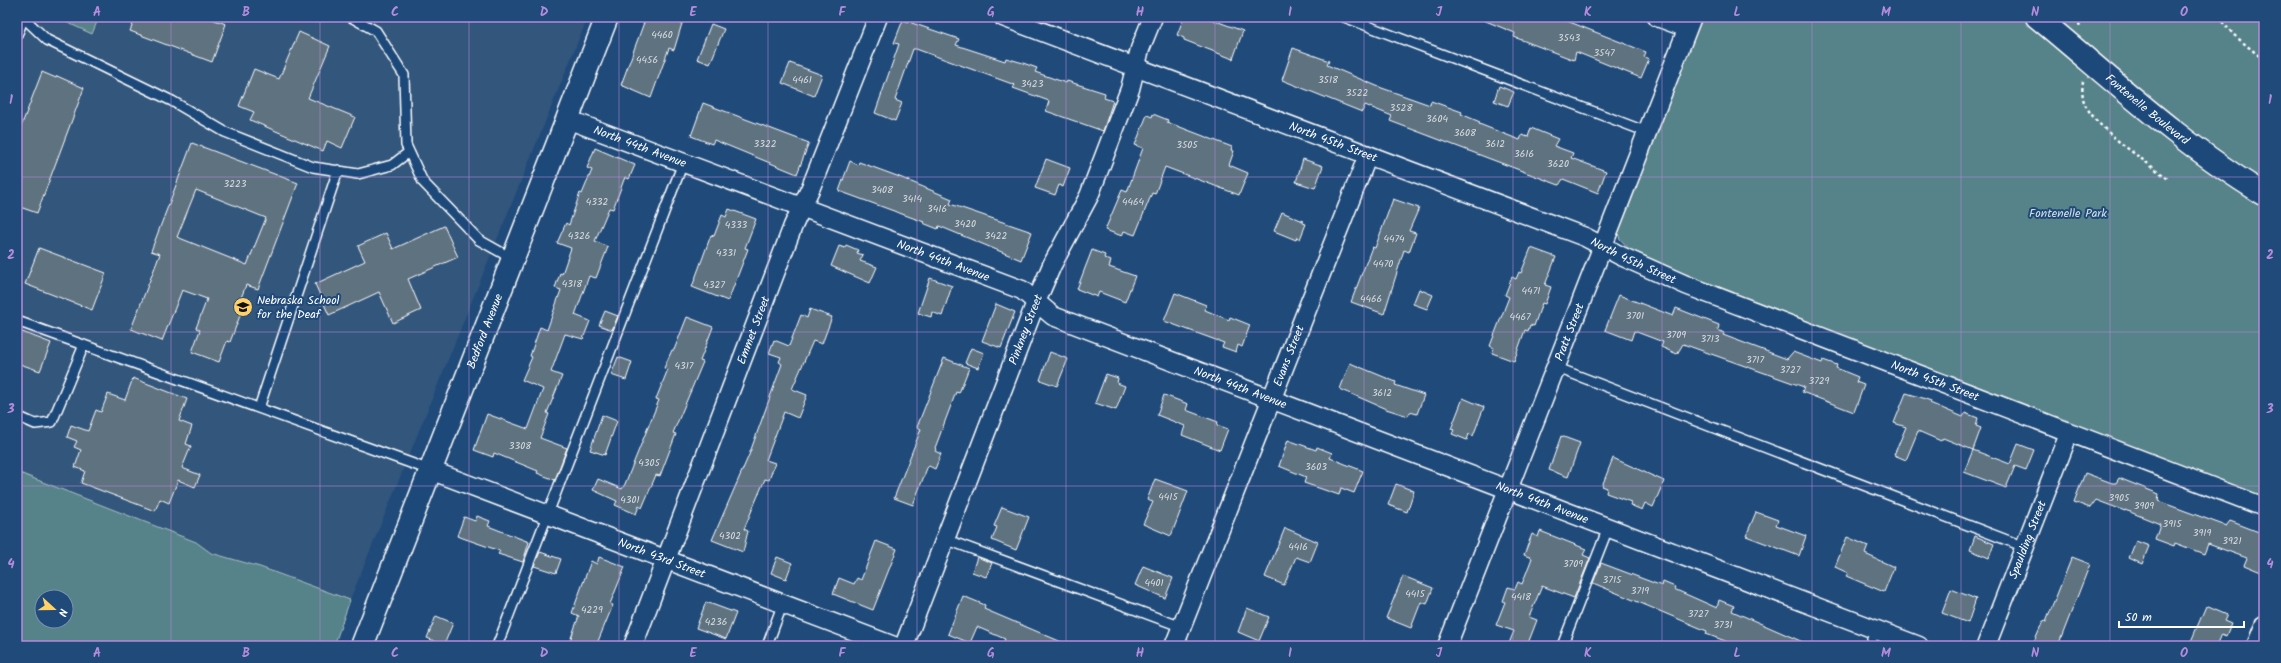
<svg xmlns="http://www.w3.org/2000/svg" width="2281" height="663" viewBox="0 0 2281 663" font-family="Kalam,sans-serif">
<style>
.built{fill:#32567c;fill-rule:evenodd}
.green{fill:#568289;stroke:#aac0c4;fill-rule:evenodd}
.building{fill:#5f7280;stroke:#fff;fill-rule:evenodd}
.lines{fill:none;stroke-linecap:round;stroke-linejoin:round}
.lane-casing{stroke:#fff;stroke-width:12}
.street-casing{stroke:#fff;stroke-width:21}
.secondary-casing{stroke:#fff;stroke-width:25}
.path{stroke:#fff;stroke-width:2.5;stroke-dasharray:3 3;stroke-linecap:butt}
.lane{stroke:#1f4a7a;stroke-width:9}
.street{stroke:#1f4a7a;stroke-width:18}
.secondary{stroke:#1f4a7a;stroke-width:22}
.grid{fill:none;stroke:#b68bdc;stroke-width:1;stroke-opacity:0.55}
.labels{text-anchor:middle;stroke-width:4;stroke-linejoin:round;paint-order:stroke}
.number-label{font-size:10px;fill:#d7dcdf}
.street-label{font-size:12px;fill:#fff;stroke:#1f4a7a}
.park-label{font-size:12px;fill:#d5e0e2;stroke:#1f4a7a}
.poi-label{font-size:12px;fill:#fff;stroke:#1f4a7a;text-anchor:start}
.neatline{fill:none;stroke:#b68bdc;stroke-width:1.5}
.grid-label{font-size:13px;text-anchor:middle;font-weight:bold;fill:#b68bdc}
</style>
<rect width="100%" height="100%" fill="#1f4a7a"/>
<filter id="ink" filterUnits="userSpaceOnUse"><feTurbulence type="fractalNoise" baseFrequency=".025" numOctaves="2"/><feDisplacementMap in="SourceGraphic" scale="8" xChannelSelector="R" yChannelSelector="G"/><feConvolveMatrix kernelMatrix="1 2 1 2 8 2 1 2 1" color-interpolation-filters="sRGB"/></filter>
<g filter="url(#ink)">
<path class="built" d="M17,17H588L350,600L334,646H17ZM42,597H66V621H42Z"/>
<path class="green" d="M55,17H99L92,34Z
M1701,17H2264V502L1816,329L1818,325L1762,304L1751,302L1733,292L1651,261L1631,251L1620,239L1618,233L1619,226Z
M17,472L196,542L211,553L260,567L350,600L334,646H17ZM42,597H66V621H42Z"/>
<path class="building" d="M136,17H206L226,24L212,62L130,31Z
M646,17H684L674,50L669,48L651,98L621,85Z
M1184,17H1205L1243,31L1233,59L1184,40V38L1177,35Z
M1476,17H1557L1646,52L1644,57L1649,59L1641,78L1576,52L1574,60L1514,37L1515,33Z
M903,20L959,39L956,45L1005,61L1006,58L1023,63L1037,68L1035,72L1066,83L1067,81L1105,93L1104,98L1113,101L1103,131L1046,111L1049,101L1013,88L1015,85L916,49H913L895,100L902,103L895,121L875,113L899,44L894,43Z
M711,24L724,29L710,64L697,59Z
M299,32L330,46L308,98L355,117L342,148L327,141L323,151L250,120L254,112L239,106L254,69L279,79Z
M1293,48L1329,61L1327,65L1379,87L1430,105L1431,101L1462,112L1461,114L1480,122L1479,124L1520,140L1522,135L1528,137L1531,128L1558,139L1554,146L1573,153L1571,158L1606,171L1598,193L1563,179L1559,185L1390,121L1392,116L1365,105L1362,112L1282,80Z
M790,63L822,75L814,96L782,83Z
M42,72L56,78L57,76L84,88L37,213L17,206V137Z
M1499,86L1514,92L1508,106L1494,101Z
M703,103L809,143L797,174L714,140L712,144L691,136Z
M1153,114L1168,120L1167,122L1232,147L1231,150L1234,151L1229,165L1248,173L1239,195L1165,167L1155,194L1152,193L1135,235L1124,231L1122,236L1105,230L1122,190L1127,192L1143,148L1135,145L1147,115L1152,117Z
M192,143L298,183L258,289L246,285L236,311L241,313L230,342L227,341L219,362L192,352L200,330L196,328L207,299L182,290L162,341L131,329L160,254L151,251ZM196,190L266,218L247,265L177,237Z
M595,148L635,165L629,179L625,177L613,209L609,208L595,241L608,247L596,278L589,276L575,315L590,321L583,339L565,334L551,372L562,376L547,413L549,414L540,438L567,448L555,480L537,473L538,471L494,453L493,457L474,450L487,414L528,429L543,389L522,380L532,357L530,356L540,327L547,330L561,290L555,288L560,273L562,274L571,248L557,243L566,223L569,225L580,193L582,194L592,170L587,168Z
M1046,159L1070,168L1063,187L1059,185L1055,195L1035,188Z
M1303,159L1323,166L1315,188L1296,182Z
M850,161L858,165L859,162L897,176L952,199L950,204L1032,232L1021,260L939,226L938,229L923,223L924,222L839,191Z
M1393,199L1419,208L1409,231L1416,233L1409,252L1404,250L1384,314L1351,302L1372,247L1375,248Z
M729,209L756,219L745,248L748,249L728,301L692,287L711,235L714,236L722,215L726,217Z
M1282,212L1303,221V223L1306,224L1300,239L1297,237L1296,240L1274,231Z
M444,226L458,257L408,279L421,310L393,323L379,292L329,315L315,284L365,261L358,246L386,233L393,249Z
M846,245L858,250L857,253L863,255L860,261L877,267L870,283L831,266L839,246L845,248Z
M39,248L106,273L92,310L25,284Z
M1531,248L1556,257L1545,285L1551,287L1545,304L1542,303L1534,326L1530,325L1528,331L1525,330L1514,361L1492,353L1494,348L1490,346L1509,297L1505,295L1512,277L1516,279L1519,272L1521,273Z
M1092,250L1105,255L1104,258L1111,261L1109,267L1135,276L1125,302L1099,292L1097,297L1077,289Z
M930,278L952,286L942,316L932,312L931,317L918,313Z
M1419,289L1433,295L1427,309L1413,304Z
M1175,293L1206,305L1205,310L1229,320L1230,317L1250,325L1242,347L1238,345L1236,352L1222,347L1224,343L1164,321Z
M1619,295L1673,316L1676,308L1719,325L1718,330L1724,333L1723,335L1787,359L1793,352L1822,363L1823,360L1837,365L1836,368L1858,377L1856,382L1864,385L1854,412L1802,392L1804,387L1683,344L1677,354L1661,347L1663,342L1634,331L1631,340L1605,330Z
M996,304L1015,312L1001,348L982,341Z
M810,309L832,317L822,344L813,341L792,389L807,395L798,418L784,412L766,460L775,463L769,480L765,479L744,529L748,531L743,552L712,540L749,455L782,364L779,362L781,357L769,353L774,340L789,346L801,315L807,318Z
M605,311L618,316L612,330L599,325Z
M687,317L713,327L700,361L703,362L673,433L676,434L660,476L656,475L642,508L639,506L636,514L615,505L617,501L593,490L598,479L622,489L625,484L659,400L656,399L668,369L664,368L672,350H674Z
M17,330L51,343L40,371L17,363Z
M971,348L984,353L978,368L965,363Z
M1050,352L1068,359L1057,386L1040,380Z
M618,357L632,362L626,380L611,375Z
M944,358L969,368L959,393L956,392L935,448L936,449L935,451L941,454L935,469L929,466L927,468L913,505L894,498L921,429L917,427Z
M1350,363L1396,382L1395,385L1424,395L1417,414L1410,412L1408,416L1386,409L1340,389Z
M1106,374L1118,378L1117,383L1125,386L1116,410L1095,403Z
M133,378L187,399L179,421L192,426L186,444L191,446L182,468L200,475L195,487L178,480L169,503L160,499L155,511L81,483L85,471L75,467L81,450L74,447L77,441L67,437L71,425L88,431L96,410L101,412L108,394L125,400Z
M1906,393L1920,397L1931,401L1930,403L1963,417L1965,413L1978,418L1976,426L1981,428L1973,450L1943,438L1941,441L1918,431L1906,460L1894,455L1906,427L1894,423Z
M1164,395L1188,404L1186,410L1218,422L1217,425L1228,429L1220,450L1182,435L1185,426L1157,415Z
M1463,398L1484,407L1473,436L1469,434L1467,440L1452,434L1454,430L1451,429Z
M602,415L617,421L605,455L590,450Z
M1561,436L1580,443L1568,477L1549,470Z
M1288,440L1316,450L1317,447L1332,453L1330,458L1363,471L1354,493L1341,488L1339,495L1304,483L1306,477L1279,466Z
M2018,444L2034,450L2026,470L2015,466L2006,488L1964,472L1973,450L2010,464Z
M1613,458L1664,481L1653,507L1645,503L1642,510L1630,505L1631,502L1606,493L1607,488L1602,486Z
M2085,473L2112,483H2116L2119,478L2159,494L2158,501L2226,526L2230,521L2264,534V565L2261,572L2244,565L2247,558L2208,544L2204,554L2175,543L2174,546L2155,539L2160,524L2125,510V511L2096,500L2090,508L2074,502Z
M1155,479L1188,491L1171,536L1143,524L1153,502L1147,500Z
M1396,484L1414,491L1407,512L1388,505Z
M1002,507L1029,517L1016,550L992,540L997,527L994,526Z
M1756,512L1778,520L1776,525L1806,536L1799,556L1746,536Z
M477,516L490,521L488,526L529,542L523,562L498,554L500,551L457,536L464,517L475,521Z
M1285,528L1318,542L1310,562L1296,557L1284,585L1265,577Z
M1540,531L1586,549L1583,555L1590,558L1574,598L1542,586L1529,617L1537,620L1527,646H1508L1514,631L1496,625L1505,602L1503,601L1508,587L1515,589L1518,582L1522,584L1532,558L1524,555L1532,534L1538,537Z
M1975,536L1994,544L1989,558L1970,550Z
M1847,537L1868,546L1865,554L1894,567L1884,592L1846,576L1848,573L1835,567Z
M876,541L897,549L873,610L833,594L839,578L854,584L857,578L861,580Z
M2136,541L2149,546L2142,564L2129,558Z
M540,552L561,559L556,573L534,566Z
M599,557L625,567L610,604L613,605L596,646H568L579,616L572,613L591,561L597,564Z
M777,557L792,563L786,579L771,573Z
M977,557L992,563L986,577L972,572Z
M2072,557L2090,564L2058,646H2032L2043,621L2046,622Z
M1601,563L1662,586L1663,582L1675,587L1674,589L1717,608L1719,600L1734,606L1732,611L1812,646H1739L1706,634L1707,631L1593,583Z
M1143,566L1173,578L1165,598L1135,585Z
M1403,576L1433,588L1427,604L1421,602L1411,628L1386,618Z
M1951,589L1976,599L1968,623L1942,613Z
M963,596L985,605L984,609L1071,646H1002L1005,639L977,627L970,643L948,634Z
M706,602L736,613L726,639L696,628Z
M2206,606L2227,615L2224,621L2231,624L2226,636L2221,634L2216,646H2189Z
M1247,608L1269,617L1259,641L1238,632Z
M436,616L453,623L444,645L427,638Z"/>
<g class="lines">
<defs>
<path id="lane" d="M351,17L376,31L404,75L406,145L423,182L479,240L513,259
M1344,17L1647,132
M24,18L47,40L172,101L225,132L313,167L358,174L392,165L409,152
M17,35L24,17
M17,321L430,470
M1555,367L2025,547
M259,408L338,170
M17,416L35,424L52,422L84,345
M945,539L1182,627
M497,646L683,163
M767,646L783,603
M1562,646L1608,528
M1869,646L1876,630"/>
<g id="street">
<path id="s1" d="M1003,17L1585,237L1621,256L1686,285L2264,507"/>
<path d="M1657,17L1687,28"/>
<path id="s2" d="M567,119L1022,290L1053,316L1919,646"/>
<path id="s3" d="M430,470L894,646"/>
<path id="s4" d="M633,646L793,226L811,187L878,17"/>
<path id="s5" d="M904,646L1036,302L1052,265L1089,196L1130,89L1140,49L1153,17"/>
<path id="s6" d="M1174,646L1368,155"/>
<path id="s7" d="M1447,646L1692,17"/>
<path id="s8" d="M1986,646L2069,433"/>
<path d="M2256,646L2264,626"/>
</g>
<g id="secondary">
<path id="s9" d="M2037,17C2111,78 2182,145 2264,194"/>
<path id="s10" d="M362,646L607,17"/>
</g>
</defs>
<use href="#lane" class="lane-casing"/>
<use href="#street" class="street-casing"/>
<use href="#secondary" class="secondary-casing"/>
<path class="path" d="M2078,17L2080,28
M2218,17L2234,35L2264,60
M2083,81C2082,88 2082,96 2084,102C2096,130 2145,160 2168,179"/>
<use href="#lane" class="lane"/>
<use href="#street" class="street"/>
<use href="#secondary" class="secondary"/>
</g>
</g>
<path class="grid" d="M171,17V646M320,17V646M469,17V646M619,17V646M768,17V646M917,17V646M1066,17V646M1215,17V646M1364,17V646M1513,17V646M1662,17V646M1812,17V646M1961,17V646M2110,17V646M17,177H2264M17,332H2264M17,486H2264"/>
<defs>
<symbol id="school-disc" viewBox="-11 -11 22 22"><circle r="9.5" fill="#ffd166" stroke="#1f4a7a"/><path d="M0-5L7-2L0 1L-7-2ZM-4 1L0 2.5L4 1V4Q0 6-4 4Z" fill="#111"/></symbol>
</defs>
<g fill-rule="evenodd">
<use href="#school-disc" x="232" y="296" width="22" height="22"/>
</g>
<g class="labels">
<g class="number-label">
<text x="662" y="38">4460</text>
<text x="1569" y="41">3543</text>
<text x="1604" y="56">3547</text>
<text x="647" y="63">4456</text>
<text x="802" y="83">4461</text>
<text x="1328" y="83">3518</text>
<text x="1032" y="87">3423</text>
<text x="1357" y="96">3522</text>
<text x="1401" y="111">3528</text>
<text x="1437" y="122">3604</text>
<text x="1465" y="136">3608</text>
<text x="765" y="147">3322</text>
<text x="1495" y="147">3612</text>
<text x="1187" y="148">3505</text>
<text x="1524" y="157">3616</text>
<text x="1558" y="167">3620</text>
<text x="235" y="187">3223</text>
<text x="882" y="193">3408</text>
<text x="912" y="202">3414</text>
<text x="597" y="205">4332</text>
<text x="1133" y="205">4464</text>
<text x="937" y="212">3416</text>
<text x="965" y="227">3420</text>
<text x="736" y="228">4333</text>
<text x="579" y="239">4326</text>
<text x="996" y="239">3422</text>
<text x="1394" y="242">4474</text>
<text x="726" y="256">4331</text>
<text x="1383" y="267">4470</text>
<text x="572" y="287">4318</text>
<text x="714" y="288">4327</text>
<text x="1531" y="294">4471</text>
<text x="1371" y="302">4466</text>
<text x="1635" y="319">3701</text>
<text x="1520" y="320">4467</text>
<text x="1676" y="338">3709</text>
<text x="1710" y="342">3713</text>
<text x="1755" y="363">3717</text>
<text x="684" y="369">4317</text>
<text x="1790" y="373">3727</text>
<text x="1819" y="384">3729</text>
<text x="1382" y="396">3612</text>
<text x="520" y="449">3308</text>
<text x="649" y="466">4305</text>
<text x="1316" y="470">3603</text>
<text x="1168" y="500">4415</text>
<text x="2119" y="501">3905</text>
<text x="630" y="503">4301</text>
<text x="2144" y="509">3909</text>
<text x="2172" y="527">3915</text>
<text x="2202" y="536">3919</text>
<text x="730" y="539">4302</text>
<text x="2232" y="544">3921</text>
<text x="1298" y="550">4416</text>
<text x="1573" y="567">3709</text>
<text x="1612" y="583">3715</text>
<text x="1154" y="586">4401</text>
<text x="1640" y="594">3719</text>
<text x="1415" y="597">4415</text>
<text x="1521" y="600">4418</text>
<text x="592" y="613">4229</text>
<text x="1698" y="617">3727</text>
<text x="716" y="625">4236</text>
<text x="1723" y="628">3731</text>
</g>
<g class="street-label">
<text dy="4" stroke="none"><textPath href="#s9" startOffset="144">Fontenelle Boulevard</textPath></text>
<text dy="4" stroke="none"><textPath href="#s1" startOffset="353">North 45th Street</textPath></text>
<text dy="4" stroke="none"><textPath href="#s2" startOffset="78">North 44th Avenue</textPath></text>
<text dy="4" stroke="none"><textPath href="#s1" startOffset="676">North 45th Street</textPath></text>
<text dy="4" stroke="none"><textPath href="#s2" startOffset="402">North 44th Avenue</textPath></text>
<text dy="4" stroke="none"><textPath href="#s5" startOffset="339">Pinkney Street</textPath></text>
<text dy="4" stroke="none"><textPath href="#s10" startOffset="338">Bedford Avenue</textPath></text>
<text dy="4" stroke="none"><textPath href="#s4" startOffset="338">Emmet Street</textPath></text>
<text dy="4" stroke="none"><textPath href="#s7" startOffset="337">Pratt Street</textPath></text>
<text dy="4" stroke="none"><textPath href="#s6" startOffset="312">Evans Street</textPath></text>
<text dy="4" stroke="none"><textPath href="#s1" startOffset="1001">North 45th Street</textPath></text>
<text dy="4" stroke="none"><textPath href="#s2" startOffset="727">North 44th Avenue</textPath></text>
<text dy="4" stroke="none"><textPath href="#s2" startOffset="1050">North 44th Avenue</textPath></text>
<text dy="4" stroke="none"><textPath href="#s8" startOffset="114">Spaulding Street</textPath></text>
<text dy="4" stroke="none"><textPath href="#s3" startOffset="248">North 43rd Street</textPath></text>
</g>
<g class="park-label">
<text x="2068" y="217">Fontenelle Park</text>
</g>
<g class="poi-label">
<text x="257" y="304">Nebraska School<tspan x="257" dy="14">for the Deaf</tspan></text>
</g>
</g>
<rect width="2281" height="663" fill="none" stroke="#1f4a7a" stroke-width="44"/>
<g transform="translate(54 609) rotate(111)"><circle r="19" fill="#1f4a7a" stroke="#7992af"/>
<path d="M0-3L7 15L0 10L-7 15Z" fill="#ffd166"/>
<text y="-6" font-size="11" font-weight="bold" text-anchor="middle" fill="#ffffff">N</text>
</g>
<path d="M2119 621v6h125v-6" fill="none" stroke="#ffffff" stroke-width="2"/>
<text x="2125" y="621" font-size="12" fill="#ffffff" stroke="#1f4a7a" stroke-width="3" paint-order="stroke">50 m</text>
<rect x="22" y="22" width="2237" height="619" class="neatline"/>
<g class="grid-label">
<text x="97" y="16">A</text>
<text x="246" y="16">B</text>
<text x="395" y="16">C</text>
<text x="544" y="16">D</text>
<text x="693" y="16">E</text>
<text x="842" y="16">F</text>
<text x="991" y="16">G</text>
<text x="1140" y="16">H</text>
<text x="1290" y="16">I</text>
<text x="1439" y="16">J</text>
<text x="1588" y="16">K</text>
<text x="1737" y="16">L</text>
<text x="1886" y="16">M</text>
<text x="2035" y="16">N</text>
<text x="2184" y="16">O</text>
<text x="11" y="104">1</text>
<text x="2270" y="104">1</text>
<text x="11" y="259">2</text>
<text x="2270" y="259">2</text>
<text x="11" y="413">3</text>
<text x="2270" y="413">3</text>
<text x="11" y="568">4</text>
<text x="2270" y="568">4</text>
<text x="97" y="657">A</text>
<text x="246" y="657">B</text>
<text x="395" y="657">C</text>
<text x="544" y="657">D</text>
<text x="693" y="657">E</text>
<text x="842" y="657">F</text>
<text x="991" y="657">G</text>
<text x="1140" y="657">H</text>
<text x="1290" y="657">I</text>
<text x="1439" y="657">J</text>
<text x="1588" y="657">K</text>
<text x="1737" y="657">L</text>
<text x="1886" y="657">M</text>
<text x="2035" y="657">N</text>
<text x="2184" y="657">O</text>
</g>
</svg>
